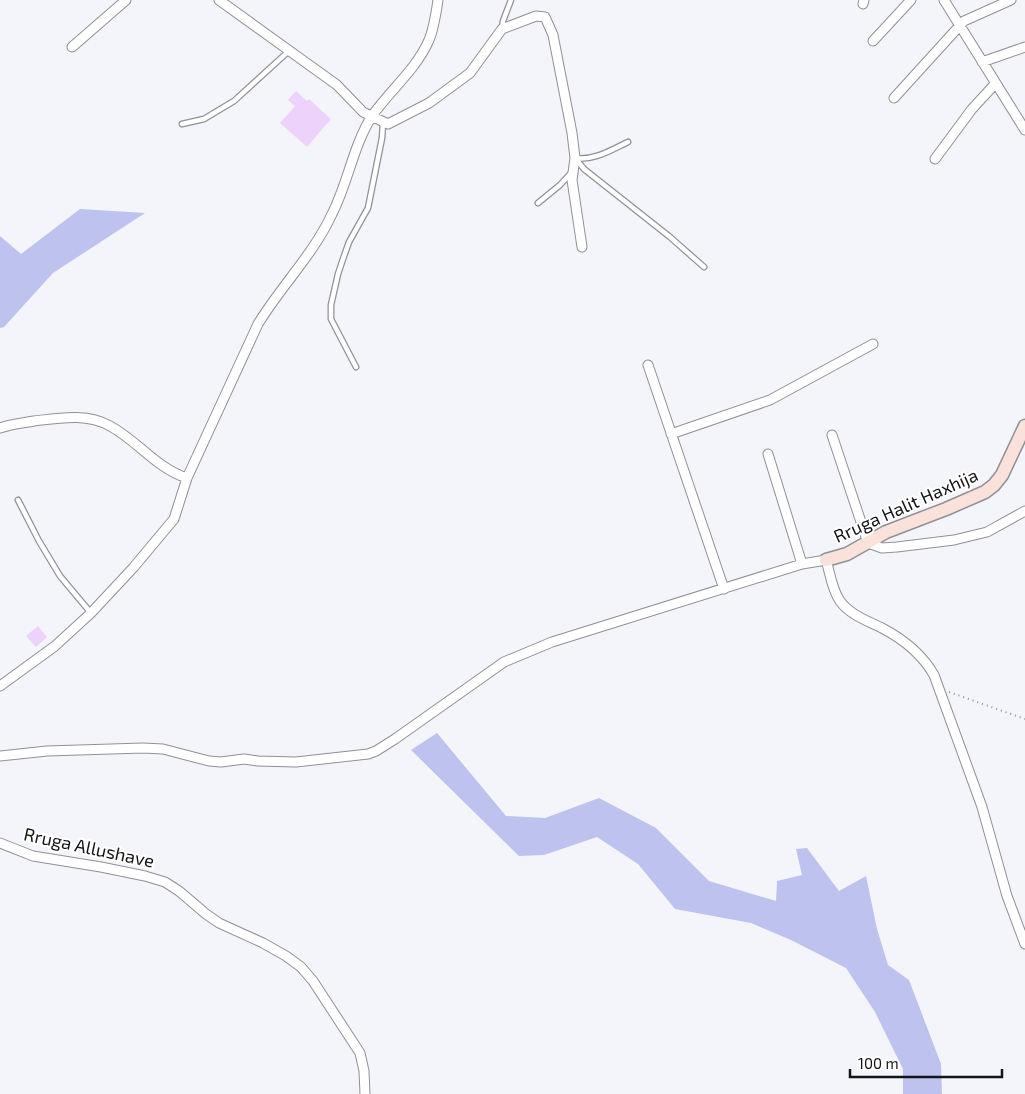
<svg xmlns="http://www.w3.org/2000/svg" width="1025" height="1094" viewBox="0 0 1025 1094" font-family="'Exo 2',sans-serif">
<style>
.green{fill:#bdc2ee}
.building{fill:#edd2fb}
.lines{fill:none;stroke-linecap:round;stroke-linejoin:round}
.lane-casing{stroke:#909196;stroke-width:7}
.street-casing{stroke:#909196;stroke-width:11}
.secondary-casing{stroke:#909196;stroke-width:15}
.path{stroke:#8e8f92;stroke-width:2;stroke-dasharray:1 4;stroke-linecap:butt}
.lane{stroke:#fff;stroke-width:4.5}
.street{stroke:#fff;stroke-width:9}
.secondary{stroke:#fae2da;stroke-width:12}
.labels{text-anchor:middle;stroke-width:4;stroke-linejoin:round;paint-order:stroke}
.street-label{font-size:18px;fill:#131415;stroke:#fff}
</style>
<rect width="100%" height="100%" fill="#f4f5fa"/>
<path class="green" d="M80,209L145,213L53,273L4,327L0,328V236L21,254Z
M437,733L506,816L545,818L599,798L656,828L709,881L776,901L777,881L802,875L796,849L807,848L839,891L866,876L877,929L888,965L909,980L941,1064L942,1094H903V1069L875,1012L846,968L791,940L751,923L675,909L638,864L597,837L544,855L519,856L411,750Z"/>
<path class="building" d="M296,91L307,101L309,99L331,119L307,147L280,123L295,106L288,100Z
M38,626L47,637L36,647L26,636Z"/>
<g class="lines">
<defs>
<path id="lane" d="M502,29L503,21L511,0
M182,124L204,119L234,101L290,50
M575,158C594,161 611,150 628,142
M576,159L584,169L670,237L704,267
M538,203L560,185L571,173
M356,367L331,319V305L338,274L343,259L349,242L368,208L382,138L383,123
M18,500L39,541L60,576L91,613"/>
<path id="street" d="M219,0L337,85L363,112L388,124L429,103L470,73L502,29L536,16L545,17L553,35L572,133L575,158L572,180L582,247
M944,0L1025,130
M863,4L864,0
M873,41L911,0
M72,47L126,0
M982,62L1025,47
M894,98L964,21L1011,0
M935,159L972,109L995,84
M648,365L724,589
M0,428C11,424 23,423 34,421C60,418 87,413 110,426C138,441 156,468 187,478
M671,434L770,400L873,344
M832,435L868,543L882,548L897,547L954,540L987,532L1025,511
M768,454L802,564
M0,686L55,646L91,613L133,568L174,519L187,478L258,324C281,286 313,255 332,214C348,183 353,146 372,116C390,90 416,70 429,40C434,28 436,14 438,0
M0,756L47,751L143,748L163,749L209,761L221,762L244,759L258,761L296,762L368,754L376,751L395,739L504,662L552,642L802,564L826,560C830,573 832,590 840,601C850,615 868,621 882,628C903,639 922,654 934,675L982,807L1007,896L1025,944
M0,843L33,856L101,867L145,876L165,882L179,891L206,914L219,923L263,943L286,956L301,967L313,981L360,1053L364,1071L365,1094"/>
<path id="secondary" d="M826,560L847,554L886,532L946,509L985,492L994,485L1002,475L1025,426"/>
</defs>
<use href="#lane" class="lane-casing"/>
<use href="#street" class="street-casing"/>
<use href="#secondary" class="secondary-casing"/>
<path class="path" d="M949,692L1025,719"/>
<use href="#lane" class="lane"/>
<use href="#street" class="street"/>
<use href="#secondary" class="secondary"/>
</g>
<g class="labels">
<g class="street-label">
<text transform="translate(906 506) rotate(-24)" y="6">Rruga Halit Haxhija</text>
<text transform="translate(89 848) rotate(12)" y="6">Rruga Allushave</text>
</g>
</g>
<path d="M850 1069v8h152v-8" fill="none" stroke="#131415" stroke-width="2.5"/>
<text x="858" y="1069" font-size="15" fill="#131415" stroke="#ffffff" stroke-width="4" paint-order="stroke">100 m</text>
</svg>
